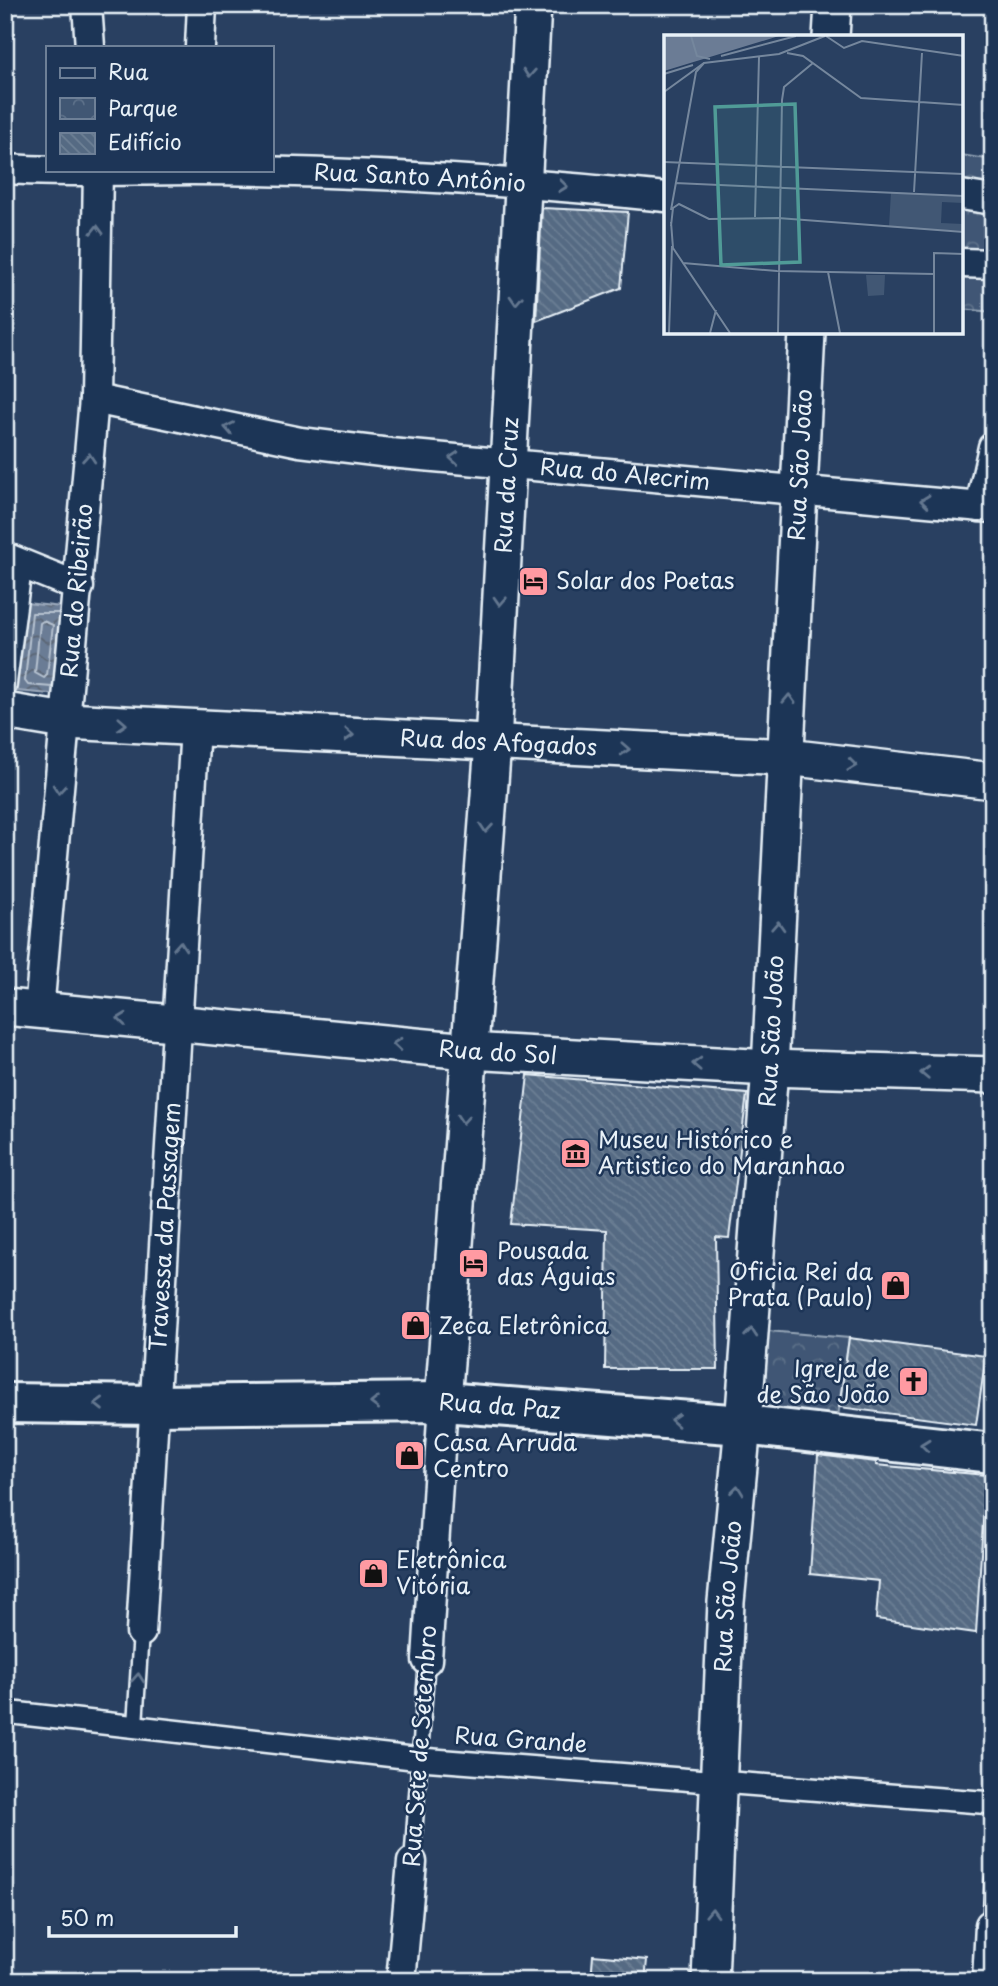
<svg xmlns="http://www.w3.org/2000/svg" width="998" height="1986" viewBox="0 0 998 1986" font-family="'Playpen Sans',sans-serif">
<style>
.park{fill:url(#park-crowns);stroke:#94a4b6;stroke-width:2}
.water{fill:url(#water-waves);stroke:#9dabbd;stroke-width:2}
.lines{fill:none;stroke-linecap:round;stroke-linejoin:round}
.shore{stroke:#b6c2d0;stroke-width:2}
.building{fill:url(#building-back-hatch);stroke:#e8f1f8;stroke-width:2}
.service-casing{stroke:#e8f1f8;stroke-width:19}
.pedestrian-casing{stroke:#e8f1f8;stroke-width:26}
.minor-casing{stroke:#e8f1f8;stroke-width:33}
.tertiary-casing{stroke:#e8f1f8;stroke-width:40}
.secondary-casing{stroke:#e8f1f8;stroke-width:44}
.service{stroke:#1d3557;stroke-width:14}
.pedestrian{stroke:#1d3557;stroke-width:21}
.minor{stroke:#1d3557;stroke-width:28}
.tertiary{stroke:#1d3557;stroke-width:35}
.secondary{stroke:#1d3557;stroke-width:38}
.oneway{stroke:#64778f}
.labels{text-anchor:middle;stroke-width:5;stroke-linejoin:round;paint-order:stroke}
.street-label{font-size:23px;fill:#e8f1f8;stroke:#1d3557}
.poi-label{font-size:23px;fill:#e8f1f8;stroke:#1d3557;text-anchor:start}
.inset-road{fill:none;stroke:#75879d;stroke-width:2}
.view{fill:#509b97;fill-opacity:0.15;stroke:#509b97;stroke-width:3.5}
.inset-edge{fill:none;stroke:#e8f1f8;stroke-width:3.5}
</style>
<defs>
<pattern id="park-crowns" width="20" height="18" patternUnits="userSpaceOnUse" patternTransform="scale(1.75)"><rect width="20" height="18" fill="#415774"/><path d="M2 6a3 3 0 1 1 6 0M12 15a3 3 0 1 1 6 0" fill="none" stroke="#5c7089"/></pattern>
<pattern id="water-waves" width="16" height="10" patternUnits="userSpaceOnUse" patternTransform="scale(1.75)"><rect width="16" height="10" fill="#6b7c95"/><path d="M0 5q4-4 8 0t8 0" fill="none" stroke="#5a6573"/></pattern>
<pattern id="building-back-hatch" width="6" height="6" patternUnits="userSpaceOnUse" patternTransform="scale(1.75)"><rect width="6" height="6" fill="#556a83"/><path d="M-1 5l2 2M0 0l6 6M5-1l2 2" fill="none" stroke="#6d8095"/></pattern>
</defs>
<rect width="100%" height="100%" fill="#294061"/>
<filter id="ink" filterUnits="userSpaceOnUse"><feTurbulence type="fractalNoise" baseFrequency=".0143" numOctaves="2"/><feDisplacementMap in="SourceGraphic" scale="14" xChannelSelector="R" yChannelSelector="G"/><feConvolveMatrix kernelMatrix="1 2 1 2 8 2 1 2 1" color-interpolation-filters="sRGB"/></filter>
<g filter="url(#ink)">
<path class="park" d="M961,155L993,160V189L961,185Z
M961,208L993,212V255L961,253Z
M961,276L993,278V312L961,309Z
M768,1331L849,1338L838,1417L760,1410Z"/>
<path class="water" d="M26,603L70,608L61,695L17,691Z"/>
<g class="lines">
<path class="shore" d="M43,621L53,625L47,675L44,678L35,673L40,623Z
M52,687L28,685L25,681L32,613H59"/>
</g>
<path class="building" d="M542,208L628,212L621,288L536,321Z
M528,1075L747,1094L729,1238L716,1237L718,1369H605L607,1230L511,1224Z
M849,1338L986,1356L976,1425L839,1407Z
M818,1455L876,1462V1465L986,1475L976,1633L876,1619L879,1581L810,1574Z
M593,1955L647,1960L645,1981H591Z"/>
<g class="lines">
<defs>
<path id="service" d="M135,1725L141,1632
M412,1862L427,1660
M990,1925L993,1880"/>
<path id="pedestrian" d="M5,686L21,564
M5,1712L421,1759L993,1803"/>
<g id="minor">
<path d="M87,5L90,47"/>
<path d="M200,47L202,5"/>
<path id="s1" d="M5,169C68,173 129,170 192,170C350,171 508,180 666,197"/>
<path d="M961,195L993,200"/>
<path d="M961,263L993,264"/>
<path id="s2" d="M94,399L300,442L390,453L993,508"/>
<path d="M980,507L993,447"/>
<path d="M5,557L79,587"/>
<path id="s3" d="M39,1011L94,399L98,170"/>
<path id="s4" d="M141,1632L195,727"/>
<path d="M427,1660L443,1402"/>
<path d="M401,1981L412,1862"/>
<path d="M987,1981L990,1925"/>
</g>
<g id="tertiary">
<path d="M831,37L833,5"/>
<path id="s5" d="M5,711L65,721L787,757L993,781"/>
<path id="s6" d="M5,1007L468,1051L770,1068L993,1075"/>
<path id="s7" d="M443,1402L493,743L533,5"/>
<path id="s8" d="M710,1981L726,1602L743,1425L770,1068L807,332"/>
</g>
<g id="secondary">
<path id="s9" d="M5,1403L156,1405L443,1402L743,1425L993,1453"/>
</g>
</defs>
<use href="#service" class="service-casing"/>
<use href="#pedestrian" class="pedestrian-casing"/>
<use href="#minor" class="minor-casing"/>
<use href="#tertiary" class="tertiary-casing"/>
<use href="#secondary" class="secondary-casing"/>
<use href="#service" class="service"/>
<use href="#pedestrian" class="pedestrian"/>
<use href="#minor" class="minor"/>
<use href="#tertiary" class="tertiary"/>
<use href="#secondary" class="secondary"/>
</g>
<defs><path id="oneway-chevron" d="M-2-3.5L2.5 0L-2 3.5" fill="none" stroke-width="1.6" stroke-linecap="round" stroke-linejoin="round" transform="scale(1.75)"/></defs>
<g class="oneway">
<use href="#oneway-chevron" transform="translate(529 73) rotate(94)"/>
<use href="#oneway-chevron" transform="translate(563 186) rotate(6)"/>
<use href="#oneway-chevron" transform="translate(97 230) rotate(-89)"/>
<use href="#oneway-chevron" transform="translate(516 300) rotate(93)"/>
<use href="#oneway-chevron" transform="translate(229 428) rotate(-169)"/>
<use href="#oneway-chevron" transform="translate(89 458) rotate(-85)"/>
<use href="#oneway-chevron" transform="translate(454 458) rotate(-176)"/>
<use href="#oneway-chevron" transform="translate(925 501) rotate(-174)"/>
<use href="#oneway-chevron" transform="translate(500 601) rotate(93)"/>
<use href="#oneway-chevron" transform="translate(789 699) rotate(-88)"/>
<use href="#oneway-chevron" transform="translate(122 724) rotate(3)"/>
<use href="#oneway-chevron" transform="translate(349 735) rotate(3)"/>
<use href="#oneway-chevron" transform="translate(625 749) rotate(3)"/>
<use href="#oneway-chevron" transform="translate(852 765) rotate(7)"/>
<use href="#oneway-chevron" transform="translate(59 789) rotate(95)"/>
<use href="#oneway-chevron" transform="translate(486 828) rotate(95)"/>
<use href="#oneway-chevron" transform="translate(778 926) rotate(-87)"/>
<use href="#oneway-chevron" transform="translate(180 946) rotate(-86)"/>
<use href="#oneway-chevron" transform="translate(122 1019) rotate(-174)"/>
<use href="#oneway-chevron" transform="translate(397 1044) rotate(-175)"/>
<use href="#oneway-chevron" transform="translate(697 1064) rotate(-177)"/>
<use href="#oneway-chevron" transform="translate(925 1073) rotate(-178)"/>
<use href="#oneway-chevron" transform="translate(463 1119) rotate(94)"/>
<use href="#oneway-chevron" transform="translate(751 1333) rotate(-85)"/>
<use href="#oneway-chevron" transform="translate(375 1403) rotate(179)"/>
<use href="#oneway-chevron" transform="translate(99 1404) rotate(-179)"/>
<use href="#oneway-chevron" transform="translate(675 1420) rotate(-176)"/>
<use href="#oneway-chevron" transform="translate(925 1445) rotate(-174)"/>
<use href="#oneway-chevron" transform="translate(737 1490) rotate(-84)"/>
<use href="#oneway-chevron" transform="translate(138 1678) rotate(-86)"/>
<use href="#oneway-chevron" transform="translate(712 1913) rotate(-88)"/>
</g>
</g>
<defs>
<symbol id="hotel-square" viewBox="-11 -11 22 22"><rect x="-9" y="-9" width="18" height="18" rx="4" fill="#ff9aa2" stroke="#1d3557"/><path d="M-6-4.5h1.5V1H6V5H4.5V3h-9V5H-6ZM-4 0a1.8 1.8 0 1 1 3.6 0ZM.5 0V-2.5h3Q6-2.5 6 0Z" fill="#111"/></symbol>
<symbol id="museum-square" viewBox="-11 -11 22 22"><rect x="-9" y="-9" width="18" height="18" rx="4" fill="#ff9aa2" stroke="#1d3557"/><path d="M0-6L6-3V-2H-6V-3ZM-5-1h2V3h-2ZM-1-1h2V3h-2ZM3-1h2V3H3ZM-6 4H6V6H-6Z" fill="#111"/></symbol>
<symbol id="shop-square" viewBox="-11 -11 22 22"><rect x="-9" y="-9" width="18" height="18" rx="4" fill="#ff9aa2" stroke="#1d3557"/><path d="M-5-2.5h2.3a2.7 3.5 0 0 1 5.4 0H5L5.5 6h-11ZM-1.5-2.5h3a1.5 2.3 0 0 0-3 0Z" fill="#111"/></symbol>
<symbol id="church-square" viewBox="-11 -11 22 22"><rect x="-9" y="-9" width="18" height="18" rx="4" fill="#ff9aa2" stroke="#1d3557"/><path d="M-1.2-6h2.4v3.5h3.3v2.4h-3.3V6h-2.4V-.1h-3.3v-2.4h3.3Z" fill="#111"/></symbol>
</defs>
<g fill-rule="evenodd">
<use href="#hotel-square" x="516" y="564" width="35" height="35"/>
<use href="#museum-square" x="558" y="1136" width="35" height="35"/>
<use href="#hotel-square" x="456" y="1246" width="35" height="35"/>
<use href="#shop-square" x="878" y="1268" width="35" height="35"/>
<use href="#shop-square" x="398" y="1308" width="35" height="35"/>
<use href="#church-square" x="896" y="1364" width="35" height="35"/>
<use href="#shop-square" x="392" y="1438" width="35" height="35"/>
<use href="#shop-square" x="356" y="1556" width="35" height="35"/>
</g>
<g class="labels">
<g class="street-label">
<text dy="8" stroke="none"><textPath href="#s1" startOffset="415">Rua Santo Antônio</textPath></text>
<text dy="8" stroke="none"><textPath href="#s8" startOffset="1519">Rua São João</textPath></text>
<text dy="8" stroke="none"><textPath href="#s2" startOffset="537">Rua do Alecrim</textPath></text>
<text dy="8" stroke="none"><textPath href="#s7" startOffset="919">Rua da Cruz</textPath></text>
<text dy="8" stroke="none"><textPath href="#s3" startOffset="422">Rua do Ribeirão</textPath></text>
<text dy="8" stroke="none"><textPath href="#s5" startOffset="495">Rua dos Afogados</textPath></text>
<text dy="8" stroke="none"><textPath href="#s8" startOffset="952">Rua São João</textPath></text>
<text dy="8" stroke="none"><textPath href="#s6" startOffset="495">Rua do Sol</textPath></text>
<text dy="8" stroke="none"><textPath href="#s4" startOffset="406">Travessa da Passagem</textPath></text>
<text dy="8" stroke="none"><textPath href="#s9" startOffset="495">Rua da Paz</textPath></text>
<text dy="8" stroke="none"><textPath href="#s8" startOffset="385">Rua São João</textPath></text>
<text transform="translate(521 1740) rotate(4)" y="8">Rua Grande</text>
<text transform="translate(420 1746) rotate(-86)" y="8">Rua Sete de Setembro</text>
</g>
<g class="poi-label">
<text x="556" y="589">Solar dos Poetas</text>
<text x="598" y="1148">Museu Histórico e<tspan x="598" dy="26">Artistico do Maranhao</tspan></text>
<text x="497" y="1259">Pousada<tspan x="497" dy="26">das Águias</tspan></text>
<text x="873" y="1280" text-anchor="end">Oficia Rei da<tspan x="873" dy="26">Prata (Paulo)</tspan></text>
<text x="438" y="1334">Zeca Eletrônica</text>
<text x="890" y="1377" text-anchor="end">Igreja de<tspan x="890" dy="26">de São João</tspan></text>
<text x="433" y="1451">Casa Arruda<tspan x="433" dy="26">Centro</tspan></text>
<text x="396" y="1568">Eletrônica<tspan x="396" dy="26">Vitória</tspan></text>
</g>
</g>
<g transform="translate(664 35)">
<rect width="299" height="299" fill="#294061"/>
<path d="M227,157L299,161V168L278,167L277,188L299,189V196L225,192ZM202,240H221L220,260L204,261Z" fill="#415774"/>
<path d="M0,1H115L0,36Z" fill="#6b7c95"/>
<path class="inset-road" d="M27,1L33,21L46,24M162,1L180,13L198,6L300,21M123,18L139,21L197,63L300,70M57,21L132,1M0,39L29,30M0,57L40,28L115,19L161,1M0,127L300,139M11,148L300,161M250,157L258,18M7,175L32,37L40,28M91,182L95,22M7,187L9,213L66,298M7,191L9,173L15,169L45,184L114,183L300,197M19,228L113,236L270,239M164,237L176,298M5,298L8,211M46,298L52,275M114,298L118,65L120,52L149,28M270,298V218L300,219"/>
<path class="view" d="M131,69L136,227L57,230L51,72Z"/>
<rect width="299" height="299" class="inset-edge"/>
</g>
<rect width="998" height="1986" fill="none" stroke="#1d3557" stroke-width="28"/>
<rect x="14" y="14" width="970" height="1958" fill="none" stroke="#e8f1f8" stroke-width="2.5" filter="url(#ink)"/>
<rect x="46" y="46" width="228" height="126" fill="#1d3557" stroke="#6e8097" stroke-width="2"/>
<rect x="60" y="68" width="35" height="10" fill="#1d3557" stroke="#6e8097" stroke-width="2"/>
<text x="108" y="80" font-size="21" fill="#e8f1f8">Rua</text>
<rect x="60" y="98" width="35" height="21" fill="url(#park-crowns)" stroke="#6e8097" stroke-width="2"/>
<text x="108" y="116" font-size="21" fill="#e8f1f8">Parque</text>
<rect x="60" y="133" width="35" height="21" fill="url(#building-back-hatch)" stroke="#6e8097" stroke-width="2"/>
<text x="108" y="150" font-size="21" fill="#e8f1f8">Edifício</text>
<path d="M49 1926v10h187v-10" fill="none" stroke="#e8f1f8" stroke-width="3.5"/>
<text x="60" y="1926" font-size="21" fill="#e8f1f8" stroke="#1d3557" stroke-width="5" paint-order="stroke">50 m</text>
</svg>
